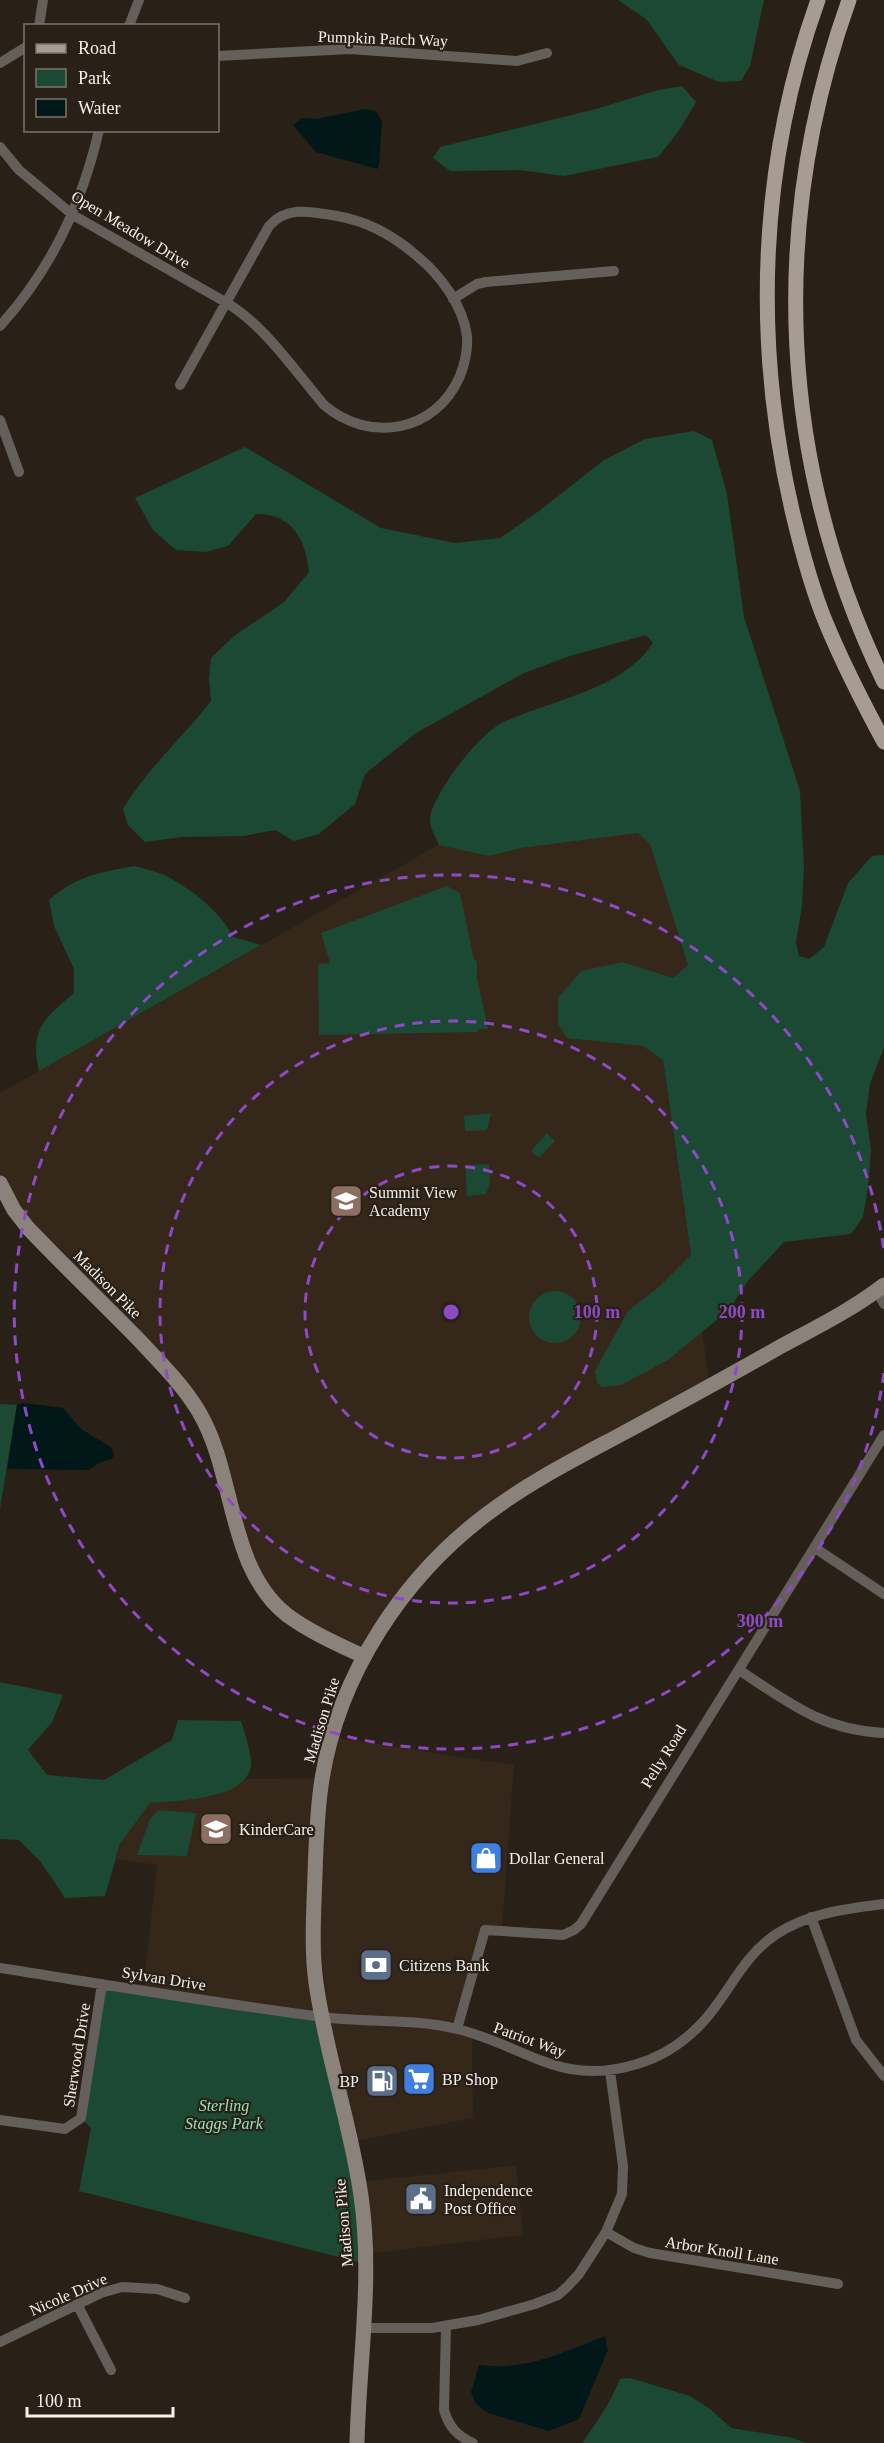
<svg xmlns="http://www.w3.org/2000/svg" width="884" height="2443" viewBox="0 0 884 2443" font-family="'Times New Roman',serif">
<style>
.built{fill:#352719}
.green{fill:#1c4934}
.water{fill:#021718}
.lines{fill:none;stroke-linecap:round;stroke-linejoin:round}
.street{stroke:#645f5b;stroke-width:10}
.secondary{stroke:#8a827b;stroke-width:15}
.primary{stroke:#a79c94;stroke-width:15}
.ring{fill:none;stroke:#8e4ac6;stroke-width:3;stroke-dasharray:10 8}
.labels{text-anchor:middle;stroke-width:4.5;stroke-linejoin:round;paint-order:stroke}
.street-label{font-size:16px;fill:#f7f1eb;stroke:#292017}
.poi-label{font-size:16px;fill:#f7f1eb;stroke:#292017;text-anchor:start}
.park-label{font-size:16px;font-style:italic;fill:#91e3b8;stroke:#292017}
.centre{fill:#8e4ac6;stroke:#292017;stroke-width:3}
.ring-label{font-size:18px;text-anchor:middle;font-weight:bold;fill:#8e4ac6;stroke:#292017;stroke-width:4.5;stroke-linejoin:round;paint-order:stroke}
</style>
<rect width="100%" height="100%" fill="#292017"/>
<path class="built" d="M629,737L704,974L655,1007L710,1386L472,1526L363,1656L326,1639L261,1585L199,1411L86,1287L0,1183V1093Z
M331,1737L514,1765L502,1930L488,1929L458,2029L472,2034L473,2118L351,2142L143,1990L157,1865L116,1859L120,1844L150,1803L218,1795L246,1779L322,1778Z
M516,2165L523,2235L367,2254L359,2182Z"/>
<path class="green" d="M618,0H764L750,66L741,81L719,82L679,65L646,19Z
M682,86L696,102L678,132L658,157L564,176L519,170L450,171L433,158L440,147L596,109L658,90Z
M694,431L712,440L727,494L744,617L800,791L804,866L802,905L796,942L799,956L809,959L824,947L848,883L872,856L884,855V1047L870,1084L866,1114L871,1150L868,1188L863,1217L851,1234L784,1242L747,1282L729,1310L668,1360L621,1385L602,1387L597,1383L595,1371L628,1311L660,1286L691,1255L663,1060L643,1046L567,1038L558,1024V998L581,971L622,962L673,978L688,965L650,844L638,833L521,848L489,856L439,845C436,837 429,827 430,819C432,794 480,733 502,723C552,699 621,691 653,643L646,635L570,656L524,673L416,733L365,774L355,804L319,834L294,841L275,830L244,836L182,837L145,842L128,825L123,809C147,769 183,737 211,701L209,679L211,658L234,636L284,602L309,572C306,540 292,513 256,514L228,546L206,552L176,550L153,530L135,498L245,447L381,528L455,543L500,538L539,511L604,460L645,439Z
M135,866C148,870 164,873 175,881C196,893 223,915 233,937L261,945L39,1071C29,1029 45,1018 74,993V969L54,926L49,900C76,876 101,872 135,866Z
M447,886L460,893L474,960L477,961V978L488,1029H478V1032L319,1035L318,964L330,963L321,933Z
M491,1113L487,1130L465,1131L464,1116Z
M547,1133L555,1141L539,1158L531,1151Z
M489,1164L490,1183L486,1194L467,1196L465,1165Z
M529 1317a26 26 0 1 1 52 0a26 26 0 1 1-52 0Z
M0,1404L17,1405L0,1509Z
M0,1682L63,1695L52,1722L28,1750L47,1775L104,1780L172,1740L178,1720L241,1721C244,1731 253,1757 251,1767C243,1801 178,1800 150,1803L120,1844L105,1896L65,1898L40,1861L19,1840L0,1839Z
M158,1810L196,1813L187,1856L137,1855L150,1819Z
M102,1984L323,2017L366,2264L79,2191L91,2128L81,2118Z
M630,2378L690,2396L710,2409L731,2428L794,2438L805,2443H582C597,2422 611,2402 620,2379Z"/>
<path class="water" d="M365,109L376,111L382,122L379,164L377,169L316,152L293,125L302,118L316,119Z
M24,1403L63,1408L81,1429L112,1448L114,1455L112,1459L101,1462L88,1470L7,1469L17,1405Z
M605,2336L608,2350L579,2419L549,2431L488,2413L476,2404L471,2392L479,2365C526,2371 562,2353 605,2336Z"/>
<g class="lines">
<path class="street" d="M39,26L43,0
M129,26L139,0
M218,56L350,49L517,61L547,53
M0,63L26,47
M0,147L19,170L73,215L227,303C266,327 294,370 324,405C370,444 436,432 460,376C465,363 468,349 467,336C463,305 440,275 417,256C394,236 367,221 337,216C312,212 288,205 269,226L180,385
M453,299L477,284L486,282L614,271
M0,326C51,270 82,204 99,130
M0,420L19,472
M877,1291L884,1304
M815,1548L884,1594
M739,1670C789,1703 822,1730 884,1733
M811,1917L856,2040L884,2076
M0,1968C108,1985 215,2003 323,2017C367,2023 414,2018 457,2029C524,2045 561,2088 637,2064C661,2057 684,2042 701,2024C728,1996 741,1958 775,1935C808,1913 845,1909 884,1904
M457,2029L485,1930L563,1935L574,1930L581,1924L884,1435
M0,2120L65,2129L81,2118L102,1984
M606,2232L634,2248L650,2253L838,2284
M77,2304L111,2370
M446,2327L444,2410C449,2427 457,2436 473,2443
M362,2328H432L478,2320L535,2304L558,2295L568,2286L579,2274L606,2232L622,2194L623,2166L610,2071
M0,2342L101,2293L122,2287L157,2289L185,2298"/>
<path class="secondary" d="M0,1183L14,1210L28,1228C65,1267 104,1304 141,1342C161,1364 184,1386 199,1412C236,1474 227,1568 287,1615C310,1632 337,1644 363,1656
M357,2443C359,2361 373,2278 361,2196C351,2124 326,2055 316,1983C311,1947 314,1910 315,1874C316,1842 317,1810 322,1779C339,1674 403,1577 487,1514C528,1483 573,1460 618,1436C672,1407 725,1378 778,1348C813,1329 852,1310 884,1285"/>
<path class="primary" d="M818,0C759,164 753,341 792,510C801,548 811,587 826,623C843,664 863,703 884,742
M849,0C768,227 779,465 884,682"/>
</g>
<g class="ring">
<circle cx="451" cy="1312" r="146"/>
<circle cx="451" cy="1312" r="291"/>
<path d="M884 1373A437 437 0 1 1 884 1251"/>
</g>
<defs>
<symbol id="school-square" viewBox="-11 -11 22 22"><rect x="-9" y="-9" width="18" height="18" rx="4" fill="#8d6e63" stroke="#292017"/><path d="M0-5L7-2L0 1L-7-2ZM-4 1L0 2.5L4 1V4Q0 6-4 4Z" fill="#fff"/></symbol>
<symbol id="shop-square" viewBox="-11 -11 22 22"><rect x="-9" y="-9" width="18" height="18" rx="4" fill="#3f7fe0" stroke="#292017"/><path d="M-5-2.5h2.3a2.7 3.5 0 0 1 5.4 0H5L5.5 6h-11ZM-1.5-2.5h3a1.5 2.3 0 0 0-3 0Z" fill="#fff"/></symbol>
<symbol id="bank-square" viewBox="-11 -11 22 22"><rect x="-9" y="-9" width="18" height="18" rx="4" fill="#5c6f8a" stroke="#292017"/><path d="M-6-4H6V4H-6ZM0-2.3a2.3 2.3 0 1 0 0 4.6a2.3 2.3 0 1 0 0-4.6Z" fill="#fff"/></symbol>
<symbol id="supermarket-square" viewBox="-11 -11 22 22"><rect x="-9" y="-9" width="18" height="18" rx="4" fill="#3f7fe0" stroke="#292017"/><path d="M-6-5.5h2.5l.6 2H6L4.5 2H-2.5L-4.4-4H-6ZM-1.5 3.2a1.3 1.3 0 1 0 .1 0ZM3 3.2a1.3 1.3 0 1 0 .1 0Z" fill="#fff"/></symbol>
<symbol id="fuel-square" viewBox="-11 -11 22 22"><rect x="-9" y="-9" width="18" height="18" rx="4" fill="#5c6f8a" stroke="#292017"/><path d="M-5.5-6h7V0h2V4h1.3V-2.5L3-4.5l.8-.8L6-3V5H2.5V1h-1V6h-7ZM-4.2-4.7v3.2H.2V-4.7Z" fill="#fff"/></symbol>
<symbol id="civic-square" viewBox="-11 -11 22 22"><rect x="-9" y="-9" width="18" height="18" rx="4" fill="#5c6f8a" stroke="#292017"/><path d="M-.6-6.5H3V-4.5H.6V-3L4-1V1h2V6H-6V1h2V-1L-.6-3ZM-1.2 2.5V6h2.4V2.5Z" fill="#fff"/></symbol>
</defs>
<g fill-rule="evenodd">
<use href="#school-square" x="327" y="1182" width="38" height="38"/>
<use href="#school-square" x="197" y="1810" width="38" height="38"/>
<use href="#shop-square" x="467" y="1839" width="38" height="38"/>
<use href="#bank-square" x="357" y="1946" width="38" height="38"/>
<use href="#supermarket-square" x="400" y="2060" width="38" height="38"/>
<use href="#fuel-square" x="363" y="2062" width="38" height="38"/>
<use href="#civic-square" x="402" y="2180" width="38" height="38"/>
</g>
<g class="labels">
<g class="street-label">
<text transform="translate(383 38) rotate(2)" y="6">Pumpkin Patch Way</text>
<text transform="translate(131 229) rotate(31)" y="6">Open Meadow Drive</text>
<text transform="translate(108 1284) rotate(45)" y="6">Madison Pike</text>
<text transform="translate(321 1720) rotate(-73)" y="6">Madison Pike</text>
<text transform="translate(663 1756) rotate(-58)" y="6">Pelly Road</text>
<text transform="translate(164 1978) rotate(9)" y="6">Sylvan Drive</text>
<text transform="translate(530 2039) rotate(20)" y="6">Patriot Way</text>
<text transform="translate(76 2055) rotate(-81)" y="6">Sherwood Drive</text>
<text transform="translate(343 2223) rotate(-95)" y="6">Madison Pike</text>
<text transform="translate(722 2250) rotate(9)" y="6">Arbor Knoll Lane</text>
<text transform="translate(68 2294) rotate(-24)" y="6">Nicole Drive</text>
</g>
<g class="poi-label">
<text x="369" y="1198">Summit View<tspan x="369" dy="18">Academy</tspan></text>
<text x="239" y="1835">KinderCare</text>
<text x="509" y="1864">Dollar General</text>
<text x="399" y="1971">Citizens Bank</text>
<text x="442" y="2085">BP Shop</text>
<text x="359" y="2087" text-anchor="end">BP</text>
<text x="444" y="2196">Independence<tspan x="444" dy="18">Post Office</tspan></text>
</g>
<g class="park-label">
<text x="224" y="2111">Sterling<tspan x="224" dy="18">Staggs Park</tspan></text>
</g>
</g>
<circle cx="451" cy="1312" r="9" class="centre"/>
<g class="ring-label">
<text x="597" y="1318">100 m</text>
<text x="742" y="1318">200 m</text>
<text x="760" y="1627">300 m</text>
</g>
<rect x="24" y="24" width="195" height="108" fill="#292017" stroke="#7b746c" stroke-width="1.5"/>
<rect x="36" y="44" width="30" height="9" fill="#a79c94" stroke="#7b746c" stroke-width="1.5"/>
<text x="78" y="54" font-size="18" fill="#f7f1eb">Road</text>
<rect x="36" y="69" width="30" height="18" fill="#1c4934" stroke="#7b746c" stroke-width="1.5"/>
<text x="78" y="84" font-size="18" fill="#f7f1eb">Park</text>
<rect x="36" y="99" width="30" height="18" fill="#021718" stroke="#7b746c" stroke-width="1.5"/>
<text x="78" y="114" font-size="18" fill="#f7f1eb">Water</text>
<path d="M27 2407v9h146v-9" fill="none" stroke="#f7f1eb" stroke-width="3"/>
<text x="36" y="2407" font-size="18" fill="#f7f1eb" stroke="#292017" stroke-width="4.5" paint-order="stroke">100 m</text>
</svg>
